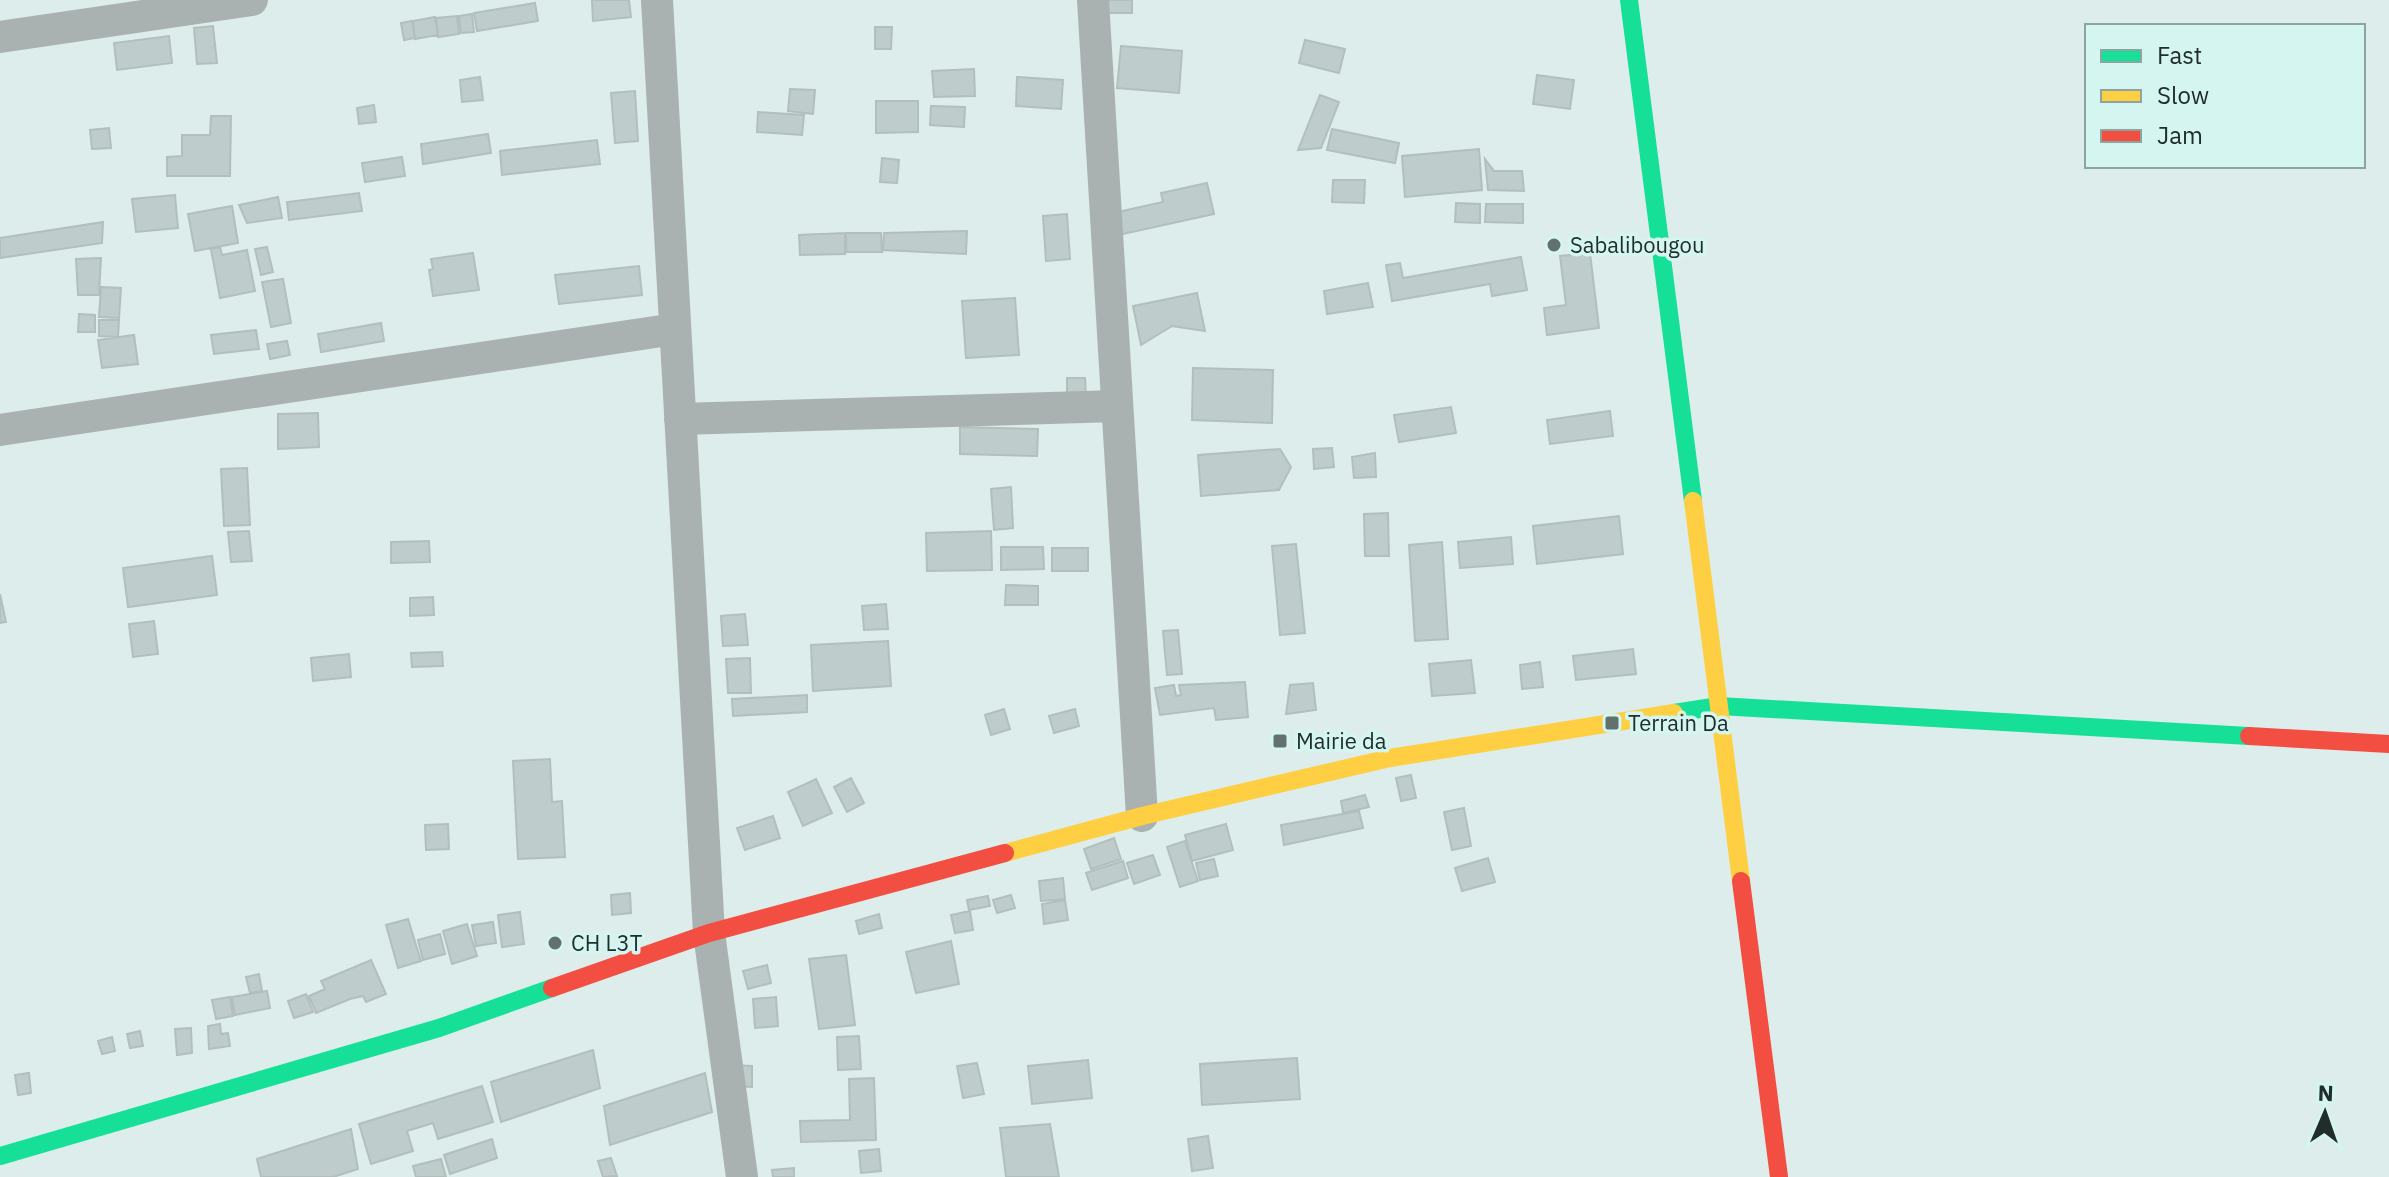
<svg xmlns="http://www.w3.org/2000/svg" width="2389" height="1177" viewBox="0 0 2389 1177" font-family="'IBM Plex Sans',sans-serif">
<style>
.building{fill:#becccb;stroke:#b2bfbd;stroke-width:2}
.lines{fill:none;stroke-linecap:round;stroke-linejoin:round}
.street{stroke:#a9b2b0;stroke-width:32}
.fast{stroke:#16e098;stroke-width:18}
.slow{stroke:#ffcf43;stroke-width:18}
.jam{stroke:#f24e42;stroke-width:18}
.poi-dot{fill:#62706e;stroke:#d4f5f0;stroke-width:3}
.labels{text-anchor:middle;stroke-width:7;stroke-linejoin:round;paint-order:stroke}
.poi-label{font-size:22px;fill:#212d2b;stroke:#d4f5f0;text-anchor:start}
</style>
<rect width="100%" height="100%" fill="#dcedeb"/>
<path class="building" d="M592,0H629L631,17L593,21Z
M1108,0H1132V13H1108Z
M535,3L538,21L477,31L474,13Z
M472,14L474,32L461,33L459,16Z
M457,16L459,34L438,37L436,18Z
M435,17L438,35L415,39L413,21Z
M412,21L415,38L404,40L401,23Z
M213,26L217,63L197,64L194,28Z
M875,27H892L891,49H875Z
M169,36L172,63L117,70L114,43Z
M1305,40L1345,49L1339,73L1299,63Z
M1121,46L1182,51L1179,93L1117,88Z
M974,69L975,96L934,97L932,71Z
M1537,75L1574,80L1570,109L1533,104Z
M480,77L483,100L462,102L460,80Z
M1017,77L1063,80L1061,109L1016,106Z
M790,89L815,90L813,114L788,111Z
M635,91L638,141L615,143L611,93Z
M1320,95L1339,102L1321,148L1298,150Z
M876,101H918V132L876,133Z
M374,105L376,122L359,124L357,108Z
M931,106L965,107L964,127L930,125Z
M758,112L804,115L802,135L757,132Z
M211,116H231L230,176H167V157L182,156V135H210Z
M109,128L111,148L92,149L90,130Z
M1332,129L1399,143L1395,163L1327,150Z
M488,134L491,153L423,164L421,144Z
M597,140L600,164L502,175L500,151Z
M1479,149L1482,190L1405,197L1402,156Z
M402,157L405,176L365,182L362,163Z
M882,158L899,160L897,183L880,182Z
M1485,159L1494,171H1522L1524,191L1488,190Z
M1333,180H1365L1364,203L1332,202Z
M1207,183L1214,214L1118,235L1113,213L1163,202L1161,193Z
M359,193L362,211L289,220L287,202Z
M175,195L178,228L136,232L132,199Z
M278,197L282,218L247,223L239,205Z
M1456,203L1480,204V223L1455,222Z
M1486,204H1523V223L1485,222Z
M232,206L238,243L195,251L188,214Z
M1067,214L1070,259L1046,261L1043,216Z
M103,222L102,243L0,258V238Z
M967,231L966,254L883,250L884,233Z
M845,233V254L800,255L799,235Z
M846,233H881L882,252H846Z
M220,247L222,255L247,250L255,291L220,298L211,249Z
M267,247L273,272L261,275L255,249Z
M473,253L479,290L433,296L429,270L433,269L431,259Z
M1590,253L1599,328L1547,335L1544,308L1566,305L1560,256Z
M1521,257L1527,290L1492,296L1490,284L1392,301L1386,265L1400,263L1403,278Z
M101,258L99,295H78L76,259Z
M639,266L642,295L559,304L555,275Z
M283,279L291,323L271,327L262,282Z
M1368,283L1373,307L1327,314L1324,291Z
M101,287L121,288L119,318L99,317Z
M1197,293L1205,331L1172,326L1141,345L1133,306Z
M1015,298L1019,355L966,358L962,301Z
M79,314L95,315V332H78Z
M99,320H119L118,337L99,336Z
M381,323L384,341L321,352L318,334Z
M256,330L259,349L214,354L211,335Z
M134,335L138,364L102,368L98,340Z
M287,341L290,355L270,359L267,344Z
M1193,368L1273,370L1272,423L1192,420Z
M1067,378H1085L1086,397H1067Z
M1451,407L1456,433L1399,442L1394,415Z
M1610,411L1613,436L1550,444L1547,420Z
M318,413L319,447L278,449V414Z
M960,427L1038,429L1037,456L960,454Z
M1332,448L1334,467L1314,469L1313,449Z
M1280,449L1291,467L1279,490L1201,496L1198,455Z
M1375,453L1376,477L1354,478L1352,457Z
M247,468L250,525L224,526L221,469Z
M1011,487L1013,528L994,530L991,489Z
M1388,513L1389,556H1365L1364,514Z
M1619,516L1623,554L1537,564L1533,526Z
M249,531L252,561L231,562L228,532Z
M991,531L992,570L927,571L926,533Z
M1511,537L1513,564L1460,568L1458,542Z
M429,541L430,562L391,563V542Z
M1442,542L1448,639L1415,641L1409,545Z
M1296,544L1305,633L1280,635L1272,546Z
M1001,547H1043L1044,569L1001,570Z
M1052,548H1088V571H1052Z
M212,556L217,595L128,607L123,568Z
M1006,585L1038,586V605H1005Z
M0,594L6,622L0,623Z
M433,597L434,615L410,616V598Z
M886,604L888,629L864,630L862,606Z
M745,614L748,645L723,646L721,616Z
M154,621L158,654L133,657L129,624Z
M1178,630L1182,674L1167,675L1163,631Z
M888,641L891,686L813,691L811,645Z
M1633,649L1636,674L1576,680L1573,656Z
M442,652L443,666L412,667L411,653Z
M349,654L351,677L313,681L311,658Z
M750,658L751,693H728L726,659Z
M1471,660L1475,693L1432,696L1429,664Z
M1540,662L1543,687L1522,689L1520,665Z
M1245,682L1248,717L1216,720L1214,708L1160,715L1155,688L1174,685L1176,696L1181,695L1179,685Z
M1313,683L1316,710L1286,714L1290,685Z
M807,695V712L733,716L732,699Z
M1004,709L1010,729L991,735L985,715Z
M1075,709L1079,726L1054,733L1049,716Z
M550,759L552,802L562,801L565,857L518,859L513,761Z
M1411,775L1416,798L1401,801L1396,778Z
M851,778L864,803L847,812L834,787Z
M816,779L832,813L803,826L788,792Z
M1365,795L1369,807L1343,813L1341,801Z
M1464,808L1471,846L1452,850L1444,812Z
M1359,811L1363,828L1284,845L1281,825Z
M773,816L780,838L745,850L737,828Z
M448,824L449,849L426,850L425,825Z
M1226,824L1233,850L1192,861L1185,835Z
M1114,838L1121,859L1091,869L1084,849Z
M1185,841L1198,881L1180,887L1167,847Z
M1153,855L1160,875L1134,884L1127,863Z
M1488,858L1495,882L1462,891L1455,868Z
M1214,859L1218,876L1200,880L1196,863Z
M1123,861L1128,878L1092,890L1086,873Z
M1063,878L1065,899L1041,901L1039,881Z
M630,893L631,913L612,915L611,895Z
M1011,895L1015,908L997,913L993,900Z
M988,896L990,906L969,910L967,900Z
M1065,900L1068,920L1044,924L1042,904Z
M970,911L973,930L955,933L951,915Z
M520,912L524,944L502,947L498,915Z
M879,914L882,928L859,934L856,921Z
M408,919L421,961L398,968L386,925Z
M493,922L496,943L476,946L472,925Z
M467,924L477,956L452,964L443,931Z
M440,934L445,954L423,960L418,940Z
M951,941L959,984L916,993L906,952Z
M846,955L855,1025L819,1029L809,959Z
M371,960L386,994L366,1002L363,996L350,999L316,1013L309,996L325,989L321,981Z
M767,965L771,983L748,989L743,971Z
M259,974L262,991L250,993L246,977Z
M267,991L270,1008L235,1015L232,997Z
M306,994L313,1012L294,1018L288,1001Z
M230,997L233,1016L216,1019L212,1000Z
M776,997L778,1026L755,1028L753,999Z
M220,1024L221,1034L228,1033L230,1046L209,1049L208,1026Z
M191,1028L192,1053L177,1055L175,1029Z
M140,1031L143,1046L130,1048L127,1034Z
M859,1036L861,1069L838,1070L837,1037Z
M112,1037L115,1051L102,1054L98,1041Z
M593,1050L600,1088L501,1122L491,1082Z
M1297,1058L1300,1099L1202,1105L1200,1064Z
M1088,1060L1092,1098L1032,1104L1028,1066Z
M977,1063L984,1094L963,1098L957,1066Z
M734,1065L752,1066V1087L733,1086Z
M29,1073L31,1093L18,1095L15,1075Z
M705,1073L712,1112L610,1145L604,1106Z
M874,1078L876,1140L801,1142L800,1121L850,1120L849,1079Z
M482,1086L493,1122L438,1139L433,1123L407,1131L413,1151L371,1164L359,1124Z
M1050,1124L1059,1177H1006L1000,1128Z
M351,1129L358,1169L333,1177H261L257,1159Z
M1208,1136L1213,1168L1192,1171L1188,1139Z
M492,1139L497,1158L450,1174L444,1155Z
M879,1149L881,1171L861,1173L859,1151Z
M611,1158L617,1176L603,1177L598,1161Z
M441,1159L446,1177H416L413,1166Z
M794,1168V1177H773L772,1170Z"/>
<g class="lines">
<path class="street" d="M657,0L709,933L742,1177
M1093,0L1142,816
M0,37L252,0
M680,419L1117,406
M0,430L675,329"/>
<path class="fast" d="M1629,0L1693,501
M1674,713L1719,706L2249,736
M0,1156L439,1028L552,988"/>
<path class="slow" d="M1693,501L1741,881
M1005,853L1142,816L1390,758L1674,713"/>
<path class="jam" d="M2249,736L2389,744
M1741,881L1779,1177
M552,988L709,933L1005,853"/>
</g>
<g class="poi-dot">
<circle cx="1554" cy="245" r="8"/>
<rect x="1604" y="715" width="16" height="16" rx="4"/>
<rect x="1272" y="733" width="16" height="16" rx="4"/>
<circle cx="555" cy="943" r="8"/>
</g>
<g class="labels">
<g class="poi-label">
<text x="1570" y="253">Sabalibougou</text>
<text x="1628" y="731">Terrain Da</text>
<text x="1296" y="749">Mairie da</text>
<text x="571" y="951">CH L3T</text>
</g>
</g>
<rect x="2085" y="24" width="280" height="144" fill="#d4f5f0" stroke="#8ca5a1" stroke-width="2"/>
<rect x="2101" y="50" width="40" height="12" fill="#16e098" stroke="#8ca5a1" stroke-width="2"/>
<text x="2157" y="64" font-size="24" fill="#212d2b">Fast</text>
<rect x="2101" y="90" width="40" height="12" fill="#ffcf43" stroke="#8ca5a1" stroke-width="2"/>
<text x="2157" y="104" font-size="24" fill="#212d2b">Slow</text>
<rect x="2101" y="130" width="40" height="12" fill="#f24e42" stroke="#8ca5a1" stroke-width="2"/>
<text x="2157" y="144" font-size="24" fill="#212d2b">Jam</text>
<g transform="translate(2325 1113) rotate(2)" stroke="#d4f5f0" stroke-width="6" paint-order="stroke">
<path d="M0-6L14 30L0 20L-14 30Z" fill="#212d2b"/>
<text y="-12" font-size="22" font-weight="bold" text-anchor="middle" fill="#212d2b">N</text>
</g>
</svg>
